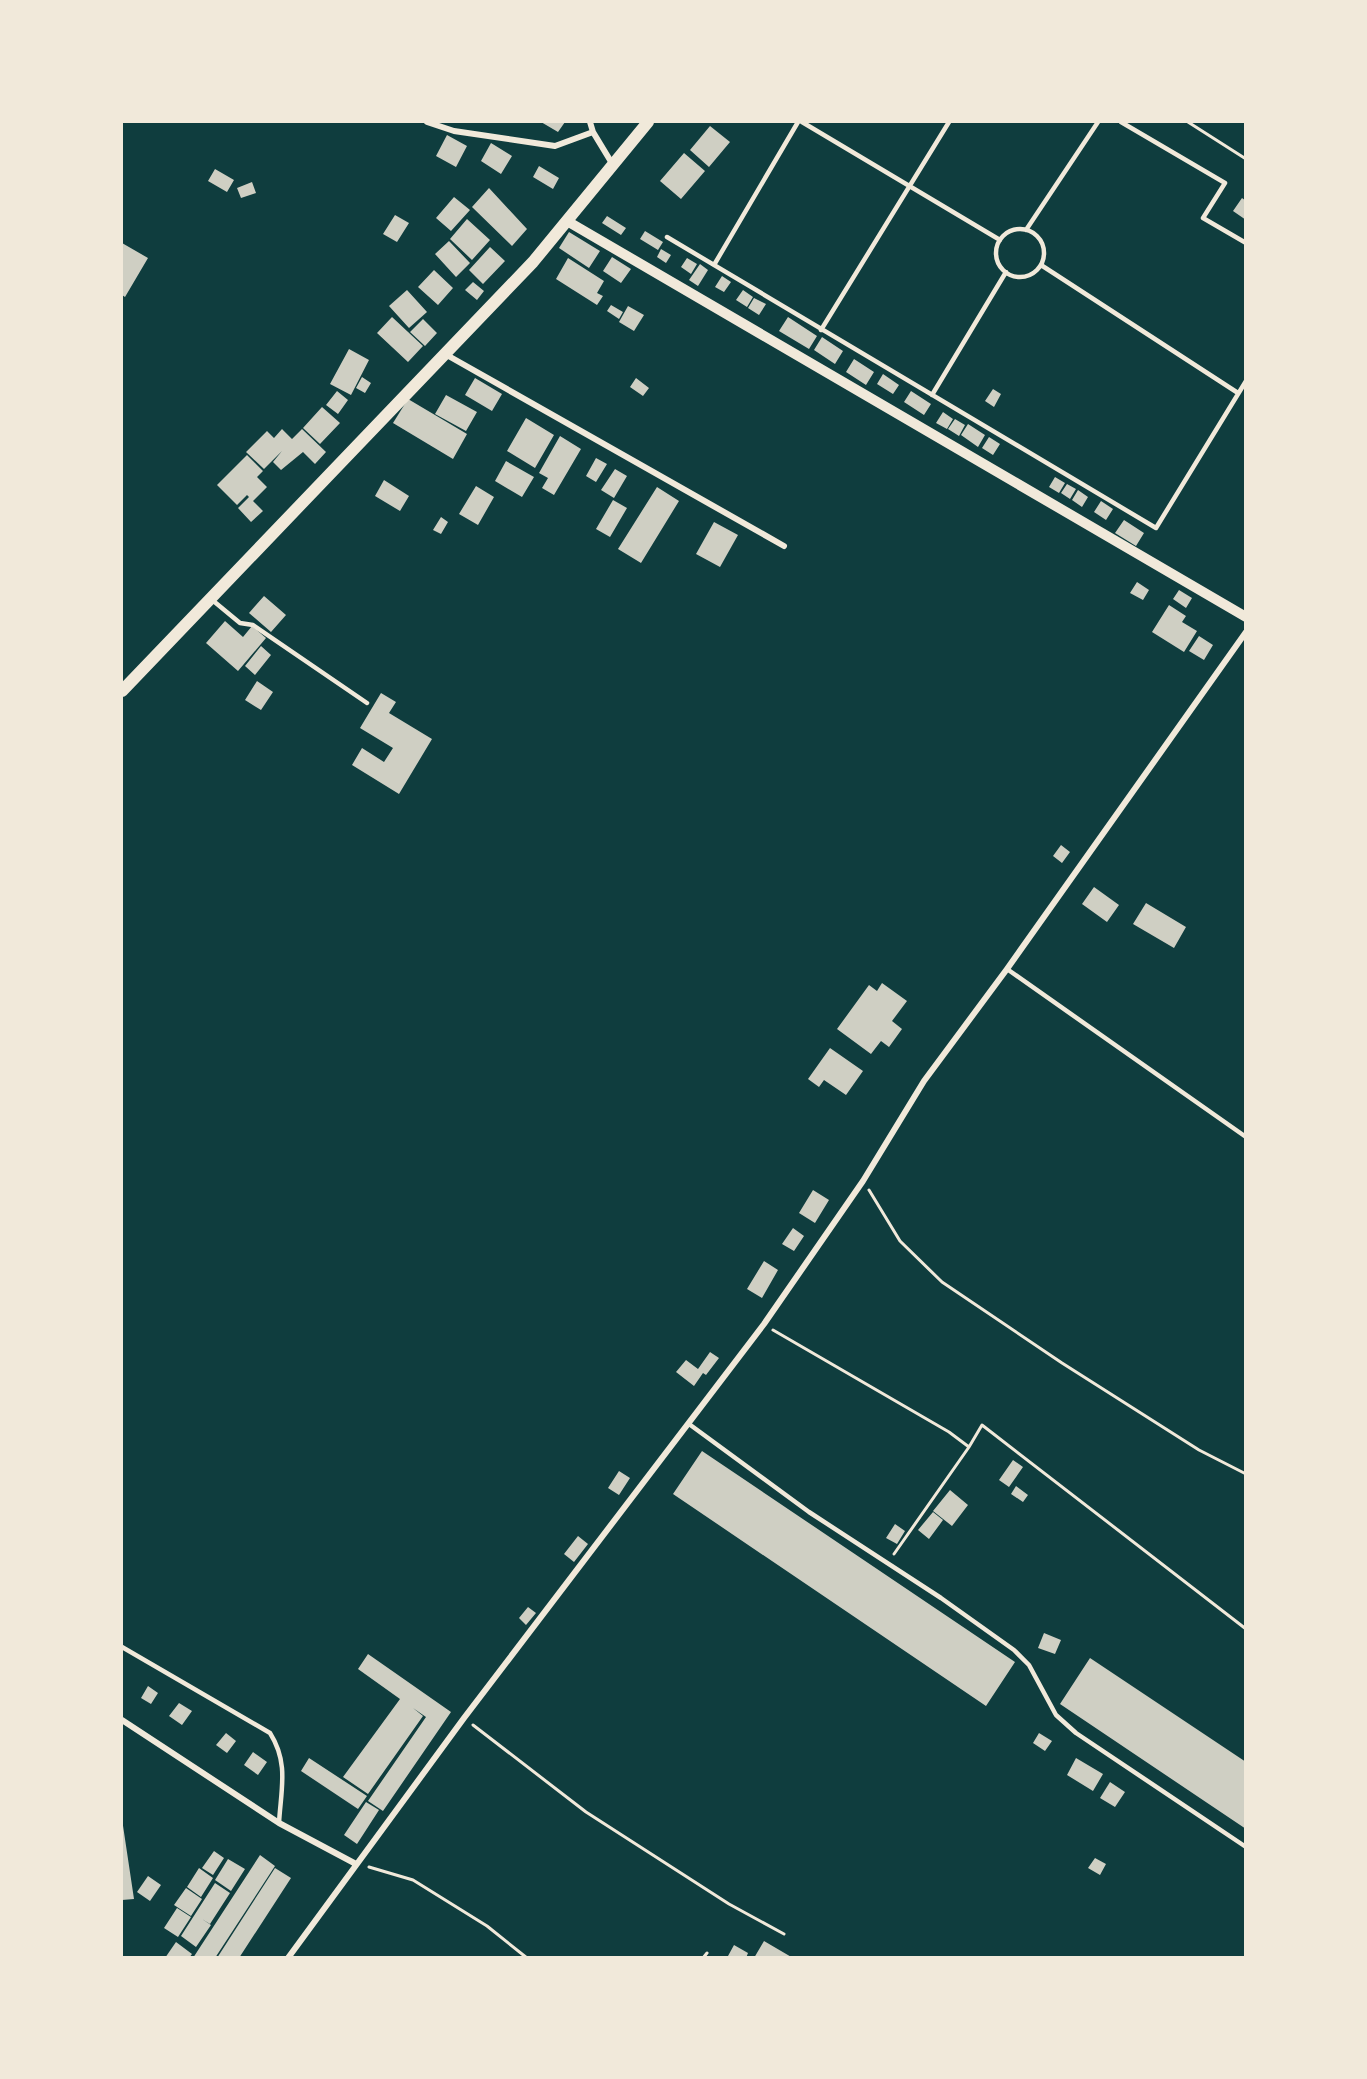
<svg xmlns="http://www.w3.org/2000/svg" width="1367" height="2079" viewBox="0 0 1367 2079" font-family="'Public Sans',sans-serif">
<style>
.building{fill:#cfcfc3}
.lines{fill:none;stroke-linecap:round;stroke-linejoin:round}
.path{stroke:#f1e9da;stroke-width:3}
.service{stroke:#f1e9da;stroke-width:4.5}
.minor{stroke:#f1e9da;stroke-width:6}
.tertiary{stroke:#f1e9da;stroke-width:10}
.secondary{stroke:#f1e9da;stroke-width:12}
</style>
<rect width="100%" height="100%" fill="#0f3d3e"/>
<path class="building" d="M541,122H565L558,132Z
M710,126L730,142L709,167L690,150Z
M447,135L467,146L456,167L436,156Z
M491,143L512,156L501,174L481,161Z
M684,153L705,171L681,199L660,181Z
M539,166L559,178L553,189L533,177Z
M215,169L234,180L227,192L208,181Z
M252,182L256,193L241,198L237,188Z
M489,188L527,229L512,246L472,207Z
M454,197L470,210L451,231L436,218Z
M1242,198L1246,201V220L1233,211Z
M395,215L409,223L397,242L383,234Z
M607,216L626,228L621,235L602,223Z
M467,219L490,240L472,260L450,239Z
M645,231L663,242L658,250L640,239Z
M569,232L600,251L589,268L559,248Z
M449,241L470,263L456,277L435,254Z
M122,243L148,258L125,297L122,295Z
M490,247L505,261L483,284L469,270Z
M661,249L671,255L666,263L657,257Z
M612,257L631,269L621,283L603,271Z
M568,258L604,281L597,293L603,296L597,305L556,279Z
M687,258L697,264L691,274L681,267Z
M700,264L708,270L698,286L689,280Z
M434,270L453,288L438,305L418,287Z
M722,276L731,282L724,292L715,287Z
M473,282L484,291L477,300L465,290Z
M407,290L427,312L409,328L389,306Z
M743,290L753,297L747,307L736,300Z
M754,298L766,304L759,315L748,308Z
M611,305L623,312L619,319L607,311Z
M628,306L644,315L634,331L619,322Z
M392,317L423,346L408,362L377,333Z
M788,317L817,336L809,349L779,331Z
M423,319L437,333L425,346L410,332Z
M822,337L843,351L835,364L814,350Z
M349,349L369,360L351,395L330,384Z
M854,359L874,372L866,385L846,372Z
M883,374L899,385L893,394L877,384Z
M362,377L371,383L365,393L356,388Z
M475,378L502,394L492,411L465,395Z
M636,378L649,388L643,396L630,387Z
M993,389L1001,394L994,407L985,401Z
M337,391L348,400L338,414L326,405Z
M911,391L931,404L924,415L904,402Z
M446,395L477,412L466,431L435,414Z
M408,399L467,434L453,459L393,423Z
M322,407L340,423L320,444L303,428Z
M943,412L953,419L947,429L936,423Z
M526,418L554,435L535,468L507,451Z
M955,419L965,425L959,436L948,429Z
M968,424L985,435L978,447L961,435Z
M282,429L292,439L302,429L326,452L315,464L303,452L281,470L273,462L282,451L264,469L246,452L267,431L274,438Z
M560,436L581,449L554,495L542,488L548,478L539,473Z
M989,437L1000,444L993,455L982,448Z
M247,455L263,471L257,477L267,487L253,501L263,511L251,522L238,508L249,497L247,495L237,505L217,485Z
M596,458L607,464L596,482L586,476Z
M506,461L534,477L522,497L495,481Z
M615,469L627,476L614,498L601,490Z
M1055,477L1065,483L1059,493L1049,487Z
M384,480L409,496L400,511L375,496Z
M1067,484L1076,489L1070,499L1061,493Z
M476,486L494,497L478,525L459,514Z
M657,487L679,501L641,563L618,549Z
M1078,490L1088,497L1082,507L1072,500Z
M613,500L627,508L610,537L596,529Z
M1101,501L1113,509L1106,520L1094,512Z
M441,517L448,522L441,534L433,530Z
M1124,520L1144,533L1136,546L1115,533Z
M714,522L738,535L720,567L696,554Z
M1137,582L1149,590L1143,600L1130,593Z
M1179,590L1192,598L1186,608L1173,599Z
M264,596L286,615L271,632L249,613Z
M1169,605L1186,616L1182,622L1197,631L1184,652L1152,632Z
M225,621L243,637L252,626L266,638L238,671L206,643Z
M1199,636L1213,645L1204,660L1189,651Z
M261,646L271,655L255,675L245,666Z
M257,681L273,692L261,710L245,700Z
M381,693L396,702L389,713L432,739L399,794L352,765L362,748L384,762L393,748L360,728Z
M1061,845L1070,852L1062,863L1053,856Z
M1094,887L1119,905L1107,922L1082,904Z
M1146,903L1186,927L1174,948L1133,924Z
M882,983L907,1001L892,1021L902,1029L889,1047L881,1041L871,1054L837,1029L869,985L877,991Z
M830,1048L863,1071L846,1095L824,1080L819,1087L808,1079Z
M813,1190L829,1200L815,1223L799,1213Z
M793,1228L804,1236L794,1251L782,1244Z
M764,1261L778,1270L762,1298L747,1289Z
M710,1352L719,1358L706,1375L703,1373L694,1386L676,1372L686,1360L698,1369Z
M702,1451L1015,1662L986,1706L673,1494Z
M1013,1460L1023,1467L1009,1487L999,1480Z
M619,1471L630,1478L619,1495L608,1488Z
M1016,1486L1028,1495L1023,1502L1011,1494Z
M950,1490L968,1505L952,1526L933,1511Z
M933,1512L943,1520L929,1539L918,1530Z
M895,1524L905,1531L897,1544L886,1538Z
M578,1536L588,1544L574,1562L564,1554Z
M528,1607L536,1613L526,1625L519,1618Z
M1044,1633L1061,1640L1055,1654L1038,1648Z
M368,1654L451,1712L383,1811L368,1801L426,1717L413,1708L423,1716L368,1794L343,1777L400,1699L358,1669Z
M1090,1658L1246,1762V1829L1060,1704Z
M148,1686L158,1693L151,1704L141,1698Z
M179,1703L192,1711L182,1725L169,1716Z
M226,1733L236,1741L227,1753L216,1745Z
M1039,1733L1052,1741L1045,1751L1033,1743Z
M253,1752L267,1762L258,1775L244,1765Z
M309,1758L367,1796L358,1809L301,1771Z
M1076,1758L1103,1774L1093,1791L1067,1775Z
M1110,1782L1125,1792L1115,1807L1100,1798Z
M366,1802L379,1810L357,1844L344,1835Z
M122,1819L134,1899L122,1900Z
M214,1851L224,1858L213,1875L202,1868Z
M260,1855L275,1866L215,1958H193Z
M1095,1858L1106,1864L1100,1875L1088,1868Z
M228,1859L245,1869L231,1891L215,1880Z
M199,1868L213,1878L201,1897L187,1887Z
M275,1868L291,1878L239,1958H217Z
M148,1876L161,1885L150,1901L137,1892Z
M215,1883L230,1893L210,1924L202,1919L211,1925L196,1947L181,1936Z
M186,1888L202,1899L191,1916L174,1905Z
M177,1908L191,1917L178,1937L164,1928Z
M764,1941L793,1958H754Z
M176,1942L192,1954L189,1958H165Z
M734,1945L748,1953L746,1958L728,1956Z"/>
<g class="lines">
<path class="path" d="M1188,122L1246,159
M869,1190L900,1241L942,1282L1062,1363L1199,1450L1246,1474
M773,1330L949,1432L969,1447L894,1554
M969,1447L982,1425L1246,1629
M473,1725L586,1812L729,1904L784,1934
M369,1867L413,1880L487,1926L527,1958
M703,1958L707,1953"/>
<path class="service" d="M802,122L1000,240
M1121,122L1225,183L1203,218L1246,243
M996 253a24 24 0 1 1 48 0a24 24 0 1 1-48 0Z
M1026,230L1098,122
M667,237L1156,528L1246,381
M714,265L798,122
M1041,265L1238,393
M821,330L949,122
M932,395L1006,272
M211,599L240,623L253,625L367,703
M1007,969L1246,1137
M689,1424L809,1512L941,1598L1014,1650L1029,1665L1056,1715L1076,1733L1246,1847
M122,1647L270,1733C289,1763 281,1789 279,1823"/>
<path class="minor" d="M427,122L454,131L555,146L593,132
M590,122L593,132L613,165
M445,354L784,546
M122,1720L279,1823L356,1864
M288,1958L464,1718L764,1324L863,1181L924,1081L1007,969L1246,632"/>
<path class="tertiary" d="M567,221L1246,617"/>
<path class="secondary" d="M122,691L533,262L648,122"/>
</g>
<rect width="1367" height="2079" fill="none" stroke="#f1e9da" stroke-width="246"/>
</svg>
